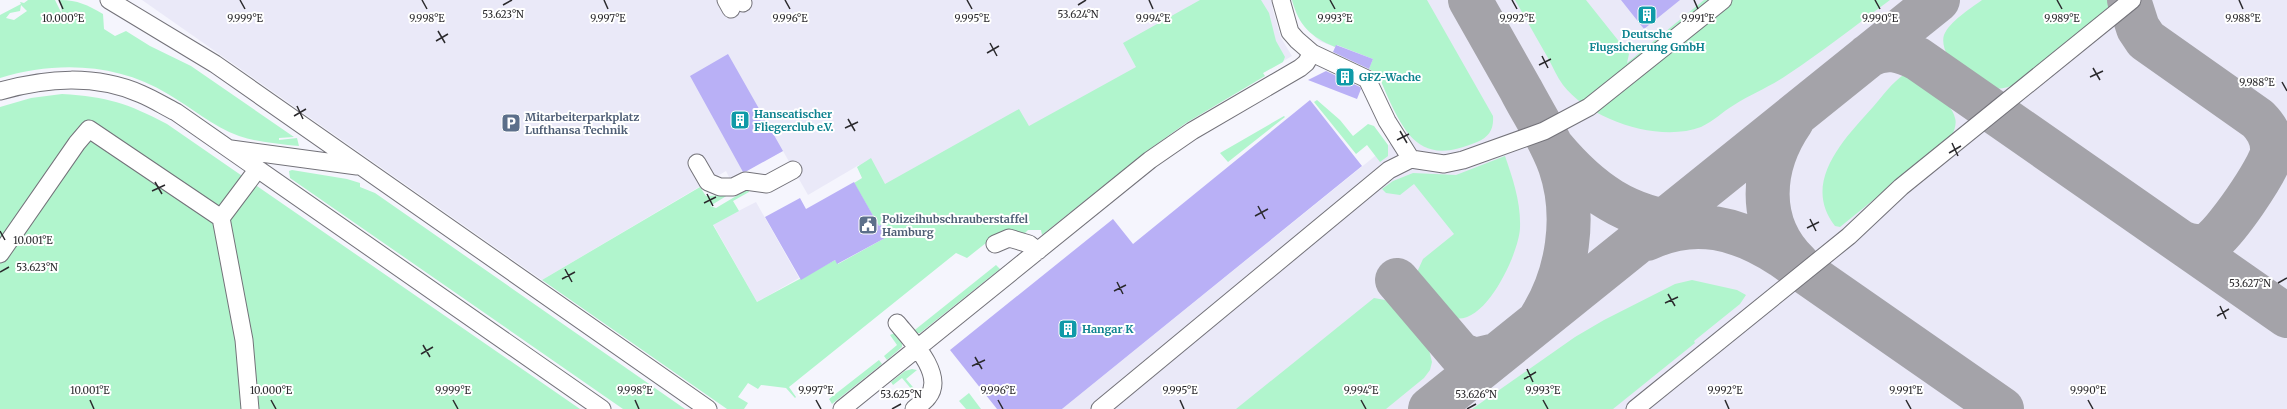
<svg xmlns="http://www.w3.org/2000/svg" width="2287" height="409" viewBox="0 0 2287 409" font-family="Merriweather,serif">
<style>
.built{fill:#eae9f8}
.green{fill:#b1f5cd;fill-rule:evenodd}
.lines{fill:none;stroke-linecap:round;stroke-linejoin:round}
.taxiway{stroke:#a4a3a9;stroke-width:44}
.building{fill:#b9b0f6}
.minor-casing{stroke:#737279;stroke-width:19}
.minor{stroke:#fff;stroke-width:17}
.ticks{fill:none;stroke:#2b2a2d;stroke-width:1.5}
.labels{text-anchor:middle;stroke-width:4;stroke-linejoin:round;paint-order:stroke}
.culture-label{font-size:11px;font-weight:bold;fill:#0d838f;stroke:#fff;text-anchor:start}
.service-label{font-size:11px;font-weight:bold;fill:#4e5e75;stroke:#fff;text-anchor:start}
.ticks-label{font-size:10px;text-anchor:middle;fill:#2b2a2d;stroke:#fff;stroke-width:4;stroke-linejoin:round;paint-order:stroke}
</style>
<rect width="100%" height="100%" fill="#f5f5fd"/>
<path class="built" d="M142,0H2287V409H1062L1406,131L1393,109L1380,79L1374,71L1369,69L1373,59L1337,45L1335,47L1319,41L1301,22L1292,1L1272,7L1281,38L1292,56L1263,73L898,235L859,165L808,195L783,151L730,179L726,171L542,280Z
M756,202L799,278L757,302L713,224Z"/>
<path class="green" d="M28,0H55L62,14L60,0C78,0 87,5 103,14L104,29L115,36L126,31L150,46L191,66L294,137L279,138V140L297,138L299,146C279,144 257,142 239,136C212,126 192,108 168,94C117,63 56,61 0,78V15L21,4L20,2L24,3ZM21,5L27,11L14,20L6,18L10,13L20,11Z
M1200,0H1261L1269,13L1276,41L1285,57L1283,62L1263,73L1265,76L1186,123L1147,151L1042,235L1041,230H1028L1024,234L991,239L967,258L956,253L789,387L796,397L795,398L786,388L761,385L758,389L748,383L738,397L748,403L744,409H727L542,280L700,187L706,196L728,195L710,206L716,208L748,189L749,192L733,201L739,211L713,225L757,302L835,260L838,264L885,238L884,236L891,232L885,223L879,226L854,183L862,178L857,167L871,158L885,184L1019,109L1029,126L1136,67L1123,43Z
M1292,0H1427L1493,116C1494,129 1489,137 1477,142C1423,165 1407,140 1386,93C1382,84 1379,73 1369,69L1373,59L1337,45L1335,47C1311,37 1299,26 1292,0Z
M1515,0H1586L1629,54L1627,63L1704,0H1893H1890C1856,25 1822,52 1787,75C1770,87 1751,94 1734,105C1722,112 1714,121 1701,127C1659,143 1590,120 1563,85C1557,77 1553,67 1548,58C1537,39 1526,19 1515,0Z
M1982,0H2113L2109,7L2016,84C2009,87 2000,90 1992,88C1984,85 1952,63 1948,56C1944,50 1942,41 1944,35C1950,21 1970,9 1982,0Z
M1905,74C1920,81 1952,101 1955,118C1957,124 1954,130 1952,136L1840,227L1835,226C1801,183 1844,139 1873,107C1882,97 1892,82 1905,74Z
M62,94C108,97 127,103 167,124L580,409H0V107L31,98Z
M1317,100L1340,120L1353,136L1368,124L1374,126L1388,145V156L1380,162L1367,145L1356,154L1314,102Z
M1284,116L1285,117L1228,162L1220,153Z
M1505,156C1513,179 1521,203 1520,228C1519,254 1482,334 1449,316L1418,278V270L1423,259L1454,234L1414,184L1400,195L1386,193L1382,189L1393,181L1413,173L1456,175Z
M292,170L347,179L360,183V187L375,193L685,409H623L290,178L289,171Z
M996,265L1000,269L920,333H911Z
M1692,280L1737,290L1746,295L1740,304L1694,341L1695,343L1613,409H1472L1575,337L1604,320L1675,284Z
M1374,298L1385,300L1394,306L1428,346L1432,362L1430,370L1424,378L1386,409H1236Z
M895,333L902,339V347L887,360L884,356L897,345L890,335Z
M879,360L882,364L832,404L829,399Z
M912,369L917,370L906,379L918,393L929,385L918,397L902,378L893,385L891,382L905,371Z
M969,393L981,409H966L959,401Z"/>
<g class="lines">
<path class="taxiway" d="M1470,0C1487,30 1504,60 1521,90C1534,115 1551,140 1560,166C1577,216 1568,275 1540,319
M2129,0L2138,28L2146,40L2258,119C2267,128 2273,138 2272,152C2271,167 2222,238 2208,244C2198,248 2189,246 2181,242
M1868,56C1886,46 1901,50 1918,59L2287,316
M1792,121C1761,166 1756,224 1798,264
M1553,148C1590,192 1627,218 1685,224
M1647,239C1695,216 1739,228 1782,256L2002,409
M1397,280L1460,354L1475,360L1496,355
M1430,409L1938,0"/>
</g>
<path class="building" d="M1621,0H1680L1644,29Z
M1336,45L1373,59L1369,69L1333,52Z
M728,54L783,151L747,171L743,172L690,76Z
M1326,71L1360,87L1361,89L1357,99L1308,80Z
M1310,100L1362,166L1062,409H997L950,350L1113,219L1133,244Z
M854,182L879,226L881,225L885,238L837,264L835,260L801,280L765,217L800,198L806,209Z"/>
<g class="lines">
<defs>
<path id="minor" d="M109,0L215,64L708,409
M726,0L731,9
M742,0L743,3
M1281,0L1290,32L1297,40L1312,53L1367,79L1387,121L1411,159L1444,164L1463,160L1544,131L1589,107L1723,0
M0,91C47,78 95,74 141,94C153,99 164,106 176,112L602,409
M231,149L357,166
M697,163L708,182L720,187H733L745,181L767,184L793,170
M221,218L244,340L250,409
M995,244L1009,238L1029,244L1038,251
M0,254L77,143L89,129L221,218L257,170
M897,323C910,339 946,375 928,397C925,402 918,405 914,409
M842,409L1150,160L1192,131L1300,68L1306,63L1312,53
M1100,409L1389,170L1411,159
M1635,409L1849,236L1901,187L2132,0"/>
</defs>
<use href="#minor" class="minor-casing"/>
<use href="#minor" class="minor"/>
</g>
<path class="ticks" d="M59,0L63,9M240,0L245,9M422,0L427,9M604,0L608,9M785,0L790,9M967,0L972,9M1149,0L1153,9M1330,0L1335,9M1512,0L1517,9M1694,0L1698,9M1875,0L1880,9M2057,0L2062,9M2239,0L2243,9M503,5L512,0M1078,5L1086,0M438,31L445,43M436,41L448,34M990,43L997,56M987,53L999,46M1542,56L1548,68M1539,65L1551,59M2093,68L2100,80M2090,77L2103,71M2282,82L2287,91M297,106L303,119M294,116L306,109M848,119L855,131M845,128L858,122M1400,131L1407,143M1397,140L1409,134M1952,143L1958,156M1949,153L1961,146M155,182L162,194M152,191L165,185M707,194L713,206M704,203L716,197M1258,206L1265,219M1255,216L1268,209M1810,219L1816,231M1807,228L1819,222M0,231L5,240M565,269L572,282M0,272L9,267M562,279L575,272M1117,282L1123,294M2278,283L2287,278M1114,291L1126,285M1668,294L1675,306M1665,303L1678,297M2220,306L2226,319M2217,316L2229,309M423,345L430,357M421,354L433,347M975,357L982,369M972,366L985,360M1527,369L1533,382M1524,379L1536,372M90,400L94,409M271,400L276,409M453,400L458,409M635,400L639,409M816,400L821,409M998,400L1003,409M1180,400L1184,409M1361,400L1366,409M1543,400L1548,409M1725,400L1729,409M1906,400L1911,409M2088,400L2093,409M892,409L901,404M1467,409L1476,404"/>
<defs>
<symbol id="building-square" viewBox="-11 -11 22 22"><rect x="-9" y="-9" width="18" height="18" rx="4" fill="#0f9aa8" stroke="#fff"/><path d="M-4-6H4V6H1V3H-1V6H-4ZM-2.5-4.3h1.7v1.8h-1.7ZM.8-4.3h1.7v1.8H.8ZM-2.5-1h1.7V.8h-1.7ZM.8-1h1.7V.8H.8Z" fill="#fff"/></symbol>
<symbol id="parking-square" viewBox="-11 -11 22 22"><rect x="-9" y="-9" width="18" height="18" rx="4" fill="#5c6f8a" stroke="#fff"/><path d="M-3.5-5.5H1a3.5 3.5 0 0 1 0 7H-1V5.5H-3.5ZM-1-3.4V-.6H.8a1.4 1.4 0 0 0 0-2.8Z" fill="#fff"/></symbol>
<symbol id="civic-square" viewBox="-11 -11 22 22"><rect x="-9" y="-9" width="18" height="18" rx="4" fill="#5c6f8a" stroke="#fff"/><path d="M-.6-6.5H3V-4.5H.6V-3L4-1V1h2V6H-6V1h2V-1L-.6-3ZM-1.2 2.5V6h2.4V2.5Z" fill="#fff"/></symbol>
</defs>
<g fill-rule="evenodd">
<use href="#building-square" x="1636" y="4" width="22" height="22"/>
<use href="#building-square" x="1334" y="66" width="22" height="22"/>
<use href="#building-square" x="729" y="109" width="22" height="22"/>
<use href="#parking-square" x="500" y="112" width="22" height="22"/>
<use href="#civic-square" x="857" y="214" width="22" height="22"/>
<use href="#building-square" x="1057" y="318" width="22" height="22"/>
</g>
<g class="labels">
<g class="culture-label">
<text x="1647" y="38" text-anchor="middle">Deutsche<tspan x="1647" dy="13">Flugsicherung GmbH</tspan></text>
<text x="1359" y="81">GFZ-Wache</text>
<text x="754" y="118">Hanseatischer<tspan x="754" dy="13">Fliegerclub e.V.</tspan></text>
<text x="1082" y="333">Hangar K</text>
</g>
<g class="service-label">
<text x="525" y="121">Mitarbeiterparkplatz<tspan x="525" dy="13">Lufthansa Technik</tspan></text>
<text x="882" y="223">Polizeihubschrauberstaffel<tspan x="882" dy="13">Hamburg</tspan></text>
</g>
</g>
<g class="ticks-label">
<text x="503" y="18">53.623°N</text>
<text x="1078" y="18">53.624°N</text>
<text x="63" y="22">10.000°E</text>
<text x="245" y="22">9.999°E</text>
<text x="427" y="22">9.998°E</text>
<text x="608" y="22">9.997°E</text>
<text x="972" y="22">9.995°E</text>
<text x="1335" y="22">9.993°E</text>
<text x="1698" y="22">9.991°E</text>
<text x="1880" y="22">9.990°E</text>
<text x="2062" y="22">9.989°E</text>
<text x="2243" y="22">9.988°E</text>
<text x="790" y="22">9.996°E</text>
<text x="1153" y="22">9.994°E</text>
<text x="1517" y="22">9.992°E</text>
<text x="2257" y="86">9.988°E</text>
<text x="33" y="244">10.001°E</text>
<text x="37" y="271">53.623°N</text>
<text x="2250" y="287">53.627°N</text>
<text x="90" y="394">10.001°E</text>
<text x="271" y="394">10.000°E</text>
<text x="453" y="394">9.999°E</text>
<text x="635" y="394">9.998°E</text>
<text x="816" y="394">9.997°E</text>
<text x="998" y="394">9.996°E</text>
<text x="1180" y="394">9.995°E</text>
<text x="1361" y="394">9.994°E</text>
<text x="1543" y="394">9.993°E</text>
<text x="1725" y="394">9.992°E</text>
<text x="1906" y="394">9.991°E</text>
<text x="2088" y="394">9.990°E</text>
<text x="901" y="398">53.625°N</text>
<text x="1476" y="398">53.626°N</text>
</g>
</svg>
